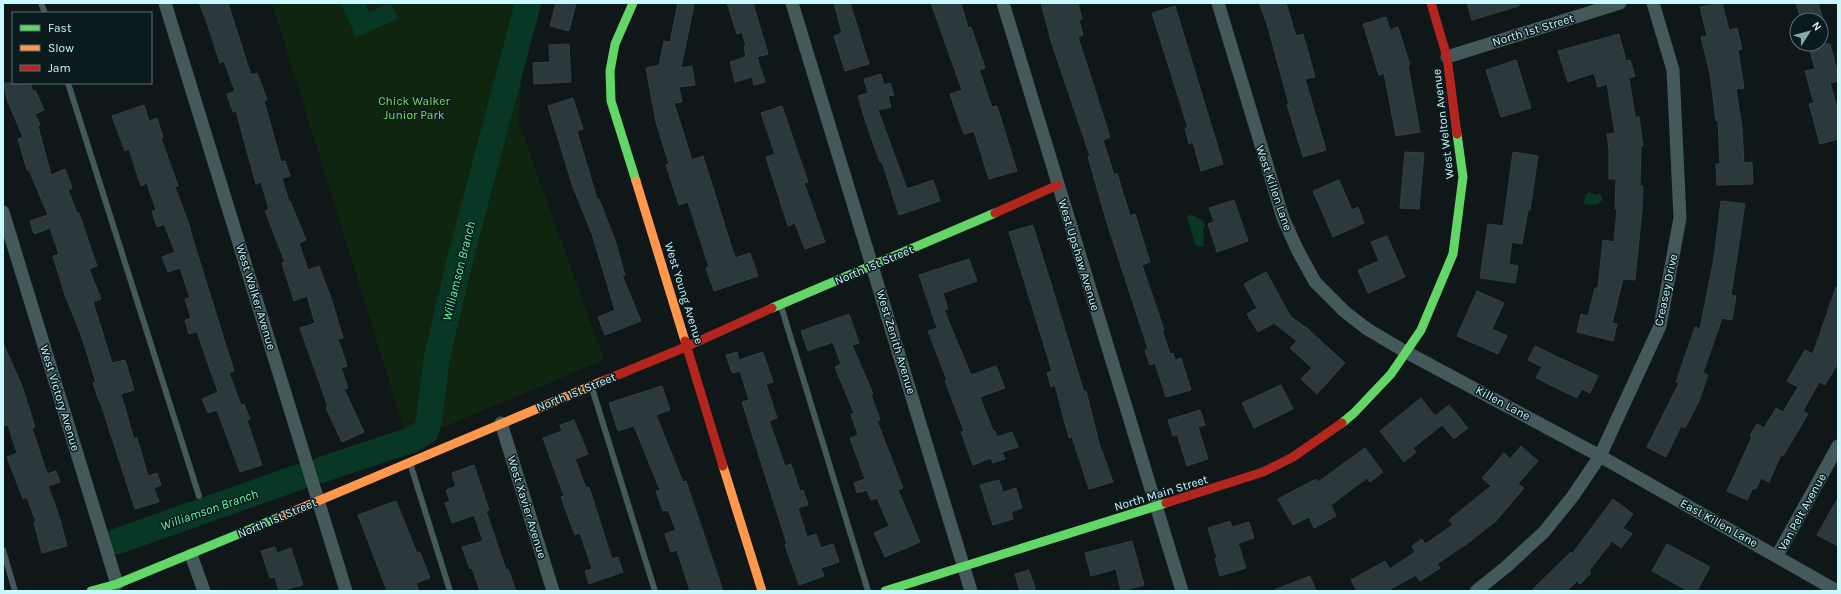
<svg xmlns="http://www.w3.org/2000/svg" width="1841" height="594" viewBox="0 0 1841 594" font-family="Karla,sans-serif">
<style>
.green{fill:#0f250f}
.water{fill:#083726}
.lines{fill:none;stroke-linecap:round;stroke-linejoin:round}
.river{stroke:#083726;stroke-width:26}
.building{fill:#2b393c;stroke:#314144}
.lane{stroke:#43595a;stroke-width:6}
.street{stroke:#43595a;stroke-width:13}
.fast{stroke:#63d668;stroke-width:9}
.slow{stroke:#ff974d;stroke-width:9}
.jam{stroke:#b3261e;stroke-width:9}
.labels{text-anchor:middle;stroke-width:3;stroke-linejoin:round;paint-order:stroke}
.street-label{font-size:12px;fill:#c7f9ff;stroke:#0b1a1d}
.park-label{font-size:12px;fill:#75e150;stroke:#0b1a1d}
.water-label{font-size:13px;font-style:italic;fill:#55ffa3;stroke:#0b1a1d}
</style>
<rect width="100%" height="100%" fill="#0f1719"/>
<path class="green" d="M272,3H525L519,123L604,360L408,442Z"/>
<path class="water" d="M341,3H365L369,12L391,3L398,19L356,37Z
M1589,192L1596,195L1600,193L1603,200L1595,205L1584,204L1585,195Z
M1191,215L1202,220L1205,225L1203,229L1204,246L1200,247L1195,244L1187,216Z"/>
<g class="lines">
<path class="river" d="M321,470L414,439L426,431L429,420L437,357L460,260L528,3
M118,541L299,477"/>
</g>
<path class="building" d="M199,3H228L248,66L251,75L257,73L267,100L264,101L281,162L285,161L290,176L282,178L289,202L290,201L306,240L299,243L308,270L319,266L332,301L343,338L338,339L347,366L341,368L348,388L344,389L364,432L342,442L326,408L328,407L300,328L315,323L307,296L294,301L282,263L285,262L265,211L269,209L261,182L256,184L236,111L233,112L227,94L235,91L224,61L220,63L205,17Z
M556,3H576L569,31L550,26Z
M678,3L694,5L681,68L692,66L695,85L679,87L682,102L674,103L692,160L703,156L735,258L750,253L758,276L714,291L706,268L709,267L688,202L679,205L666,165L669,164L656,122L646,68L659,65L664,41L670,42Z
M727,3H753L768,54L757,57L765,82L754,85L752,77L735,82L730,62L746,57L744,46H746L742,32L737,34Z
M834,3H850L869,64L845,71L834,36L842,33Z
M931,3H961L968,28L971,27L985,68L979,70L992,107L997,106L1017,171L989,179L974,131L964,134L950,94L962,90Z
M1041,3H1078L1082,19L1079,20L1083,35L1078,37L1110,137L1103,140L1114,175L1117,173L1130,216L1135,214L1150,262L1142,265L1164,330H1162L1170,354L1173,353L1175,360L1181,358L1191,390L1166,397L1155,363L1150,365L1145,350L1148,349L1107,223L1088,157L1090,156L1052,44Z
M1259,3H1286L1296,36L1303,34L1315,77L1305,79L1326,150L1303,157L1287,104H1289L1267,24Z
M1467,3H1519V6L1472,20Z
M1722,3L1729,30L1737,28L1742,49L1738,50L1744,88L1736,89L1742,128L1744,163L1752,162L1753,184L1717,185L1716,164H1720L1718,120L1716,121L1710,74L1701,37L1707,36L1700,7Z
M1796,3H1818L1823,20H1801Z
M1175,6L1223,164L1201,171L1193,142L1189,144L1185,128H1188L1152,13Z
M1386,17L1390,30L1398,27L1410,65L1408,66L1420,132L1396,136L1384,73L1379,75L1363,24Z
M1619,34L1626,61L1630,60L1635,76L1629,78L1635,117H1639L1643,146H1641L1640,186H1643L1642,210L1635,280L1623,279L1612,323L1617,324L1613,341L1577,332L1581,314L1588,316L1595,288H1598L1603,240L1614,242L1617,209H1615L1616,179H1609V149L1607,134L1615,133L1607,84L1598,87L1594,73L1568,82L1558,51Z
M569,44L571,82L534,84L533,63L550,62L549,45Z
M1808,44H1830L1838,74V81L1830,83L1838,111V139L1820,144L1809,104L1814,103L1805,71L1815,69Z
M1516,60L1531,108L1501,117L1486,70Z
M881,74L884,85L890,83L894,95L888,96L891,107L878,110L907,189L933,180L940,201L899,215L882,162H880L866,123L858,96L868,93L864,79Z
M3,83H30L33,92L35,90L44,110L35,114L40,125L38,126L51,175L65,169L72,188L68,190L77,213H79L97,266L89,269L101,299L93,302L112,363L125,360L134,390L121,394L134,439L137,438L148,476L157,473L161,485L154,488L159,502L135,509L100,401H99L93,383L96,382L81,335L65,295L53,256L59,254L50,228L34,234L30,221L48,215L29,170H27L18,139L23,137L8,102Z
M573,98L583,129L577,131L597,199H599L615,240L625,275H622L641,321L605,335L598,317L615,310L592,234L573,187L548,106Z
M144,105L149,121L157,118L163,137L161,138L178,186L175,187L191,230H190L234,371L229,373L241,405L244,404L250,419L247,420L262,465L240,472L217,410L208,413L202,399L218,392L197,332L189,334L185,320L191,318L185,299L190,298L180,268L168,272L162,257L175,252L164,224L157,227L152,211L156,210L147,183L141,186L129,149L125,151L112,116Z
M782,106L808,182L804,183L825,242L805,249L795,223L788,226L766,157L775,154L761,113Z
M1405,152L1424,153L1419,209L1400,208Z
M1513,152L1538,156L1530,210H1528L1522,244L1512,242L1509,264L1518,266L1515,283L1480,278L1488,224L1503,226Z
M1339,180L1352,210L1358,207L1364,223L1333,237L1313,191Z
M1234,200L1248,241L1217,252L1208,224L1214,222L1209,208Z
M1721,201L1745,204L1731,295L1736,296L1732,320L1722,318L1703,373L1708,375L1699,401L1685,428L1681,426L1666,457L1647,447L1679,383L1676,382L1695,327L1700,329L1714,258Z
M1033,225L1084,392L1086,391L1099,443L1113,482L1089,489L1072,437L1069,438L1055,385L1051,387L1047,373L1052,371L1009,232Z
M1387,236L1405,277L1368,293L1358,270L1379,261L1371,242Z
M969,259L977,281L943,293L948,309L944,310L971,375L996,366L1005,388L980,397L993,431H995L997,437L1012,432L1018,447L1002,452L1005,459L993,463L991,458L973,465L961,432L964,431L945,381L947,380L928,331L937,328L919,275Z
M1266,272L1291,317L1308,329L1345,363L1317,394L1301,379L1312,368L1290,348L1297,341L1274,323L1258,332L1247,314L1257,308L1244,284Z
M1836,287H1838V363L1825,385L1819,382L1803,411L1808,414L1783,456L1781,455L1769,482L1761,478L1756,489L1753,488L1747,500L1727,491L1752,437L1750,436L1757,424L1764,428L1776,408L1783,412L1798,387L1787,381L1805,350L1813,354Z
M1477,291L1504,303L1492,329L1507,336L1498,354L1457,336Z
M849,314L859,343L852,345L873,394L871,395L880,420L877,421L903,488L898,490L920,542L885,557L874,533L889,526L877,498L871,500L867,490L857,493L854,483L865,479L850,438L858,435L851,414L854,413L835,367L841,364L833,342L808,351L801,331Z
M3,343L22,386L35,427L32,428L47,474L56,471L60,482L48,486L59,516L67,546L42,553L34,523L36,522L27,497L23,499L7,457L17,453L8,425L3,426Z
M1535,346L1598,376L1590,393L1582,389L1577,398L1536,378L1542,367L1528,360Z
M737,352L739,360L763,352L773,382L766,384L777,418L769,421L785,466L791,464L800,491L803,490L808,505L798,508L807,537L816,534L821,548L833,544L839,562L821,568L824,576L799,585L785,545L787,544L742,402L749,400L740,371L732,373L726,355Z
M1281,385L1293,409L1254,428L1242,403Z
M662,386L670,410L656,415L683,482L686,481L723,591H690L677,550L671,552L665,534L676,530L668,510L663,511L656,491L660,490L634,426L618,431L609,403Z
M1421,398L1435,416L1449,405L1468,428L1454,439L1442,425L1413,448L1416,452L1404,462L1380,431Z
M1200,410L1205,425L1198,427L1208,459L1187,466L1177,434L1173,436L1168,420Z
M574,420L588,454L575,459L586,488L589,487L612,559L618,557L623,572L589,584L585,571L592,569L580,533L575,535L561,497L564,496L543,438L562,431L560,425Z
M1521,446L1538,461L1518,484L1524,488L1496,521L1468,543L1437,564L1440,568L1420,581L1416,575L1387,591H1357L1351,580L1385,561L1390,569L1415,552L1412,546L1422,539L1425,544L1453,525L1449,520L1491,486L1482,478L1504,453L1510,459Z
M1365,448L1383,472L1370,482L1367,478L1331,505L1336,516L1314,528L1309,517L1293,525L1278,499L1316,479L1318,482Z
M474,465L489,510L486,511L506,570L508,569L516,591H480L472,568L470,569L462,547L483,541L474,515L452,523L445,503L450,501L446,490L456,486L452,473Z
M999,480L1003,492L1016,488L1022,508L1011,512L1013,519L993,525L980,485Z
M1838,498V546L1817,535Z
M1613,499L1633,514L1623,528L1632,534L1621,548L1612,541L1589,571L1591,573L1580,584L1577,581L1567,591H1531L1571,552L1572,554Z
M396,501L417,553L420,552L430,578L416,583L419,591H387L358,515Z
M1230,521L1232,527L1249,522L1254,538L1238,543L1246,568L1220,576L1215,559L1217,558L1208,528Z
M1132,541L1144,585L1121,591L1116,569L1091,576L1085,553Z
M1667,544L1710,567L1697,591H1688L1652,571Z
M275,547L277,553L291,548L303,585L279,591L275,577L270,578L261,551Z
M1029,570L1036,591H1020L1015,574Z
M1310,576L1316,591H1274V590Z"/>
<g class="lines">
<path class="lane" d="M41,3L45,13
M68,83L199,496
M781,306L868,591
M592,388L655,591
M410,463L450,591
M3,550L15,591"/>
<path class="street" d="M165,3L346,591
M792,3L971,591
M1003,3L1182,591
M1218,3L1283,218L1298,251L1315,282L1344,311L1367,329L1406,352L1600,456L1837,591
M1447,57L1620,3
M3,212L117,584
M501,423L553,591
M191,555L204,591
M1777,556L1838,446
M1476,591L1506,567L1544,532L1573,496L1600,456L1660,326L1680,218L1673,70L1653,3"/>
<path class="fast" d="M633,3L615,44L610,71L611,101L636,181
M772,308L995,213
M1342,423L1354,413L1391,374L1421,330L1453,254L1463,177L1457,134
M91,591L117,584L280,517
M885,591L1166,503"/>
<path class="slow" d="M636,181L685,341
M723,466L762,591
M280,517L603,381"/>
<path class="jam" d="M1431,3L1447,57L1457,134
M995,213L1058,185
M685,341L723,466
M603,381L688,346L772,308
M1166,503L1263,472L1293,457L1342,423"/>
</g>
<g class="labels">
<g class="street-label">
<text transform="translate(1533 30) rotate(-17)" y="4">North 1st Street</text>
<text transform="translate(1443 124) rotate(-97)" y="4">West Welton Avenue</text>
<text transform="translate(1274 188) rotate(71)" y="4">West Killen Lane</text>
<text transform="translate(1079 255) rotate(73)" y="4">West Upshaw Avenue</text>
<text transform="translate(874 265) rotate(-23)" y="4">North 1st Street</text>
<text transform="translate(1666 290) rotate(-78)" y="4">Creasey Drive</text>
<text transform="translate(684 293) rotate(73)" y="4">West Young Avenue</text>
<text transform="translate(256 297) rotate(73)" y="4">West Walker Avenue</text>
<text transform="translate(896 342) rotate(73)" y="4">West Zenith Avenue</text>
<text transform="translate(576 392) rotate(-22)" y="4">North 1st Street</text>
<text transform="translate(60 398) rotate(73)" y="4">West Victory Avenue</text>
<text transform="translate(1503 403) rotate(28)" y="4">Killen Lane</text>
<text transform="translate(1161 493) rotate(-17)" y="4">North Main Street</text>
<text transform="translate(527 507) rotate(73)" y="4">West Xavier Avenue</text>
<text transform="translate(1802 512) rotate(-61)" y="4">Van Pelt Avenue</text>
<text transform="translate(277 518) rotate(-23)" y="4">North 1st Street</text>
<text transform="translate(1719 523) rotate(29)" y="4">East Killen Lane</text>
</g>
<g class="park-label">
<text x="414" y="105">Chick Walker<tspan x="414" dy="14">Junior Park</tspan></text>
</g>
<g class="water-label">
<text transform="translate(458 271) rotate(-76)" y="5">Williamson Branch</text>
<text transform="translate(209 509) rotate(-19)" y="5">Williamson Branch</text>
</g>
</g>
<rect width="1841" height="594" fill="none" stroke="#c7f9ff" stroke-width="8"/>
<rect x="12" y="12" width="140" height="72" fill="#0b1a1d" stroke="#567377"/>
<rect x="20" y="25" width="20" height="6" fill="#63d668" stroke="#567377"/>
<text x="48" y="32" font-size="12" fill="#c7f9ff">Fast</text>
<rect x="20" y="45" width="20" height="6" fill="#ff974d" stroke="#567377"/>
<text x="48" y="52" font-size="12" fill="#c7f9ff">Slow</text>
<rect x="20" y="65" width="20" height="6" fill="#b3261e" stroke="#567377"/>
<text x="48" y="72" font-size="12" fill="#c7f9ff">Jam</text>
<g transform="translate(1809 32) rotate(54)"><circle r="19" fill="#0b1a1d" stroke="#567377"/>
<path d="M0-3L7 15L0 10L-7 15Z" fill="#87aaae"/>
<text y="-6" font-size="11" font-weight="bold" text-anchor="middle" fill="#c7f9ff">N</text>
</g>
</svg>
